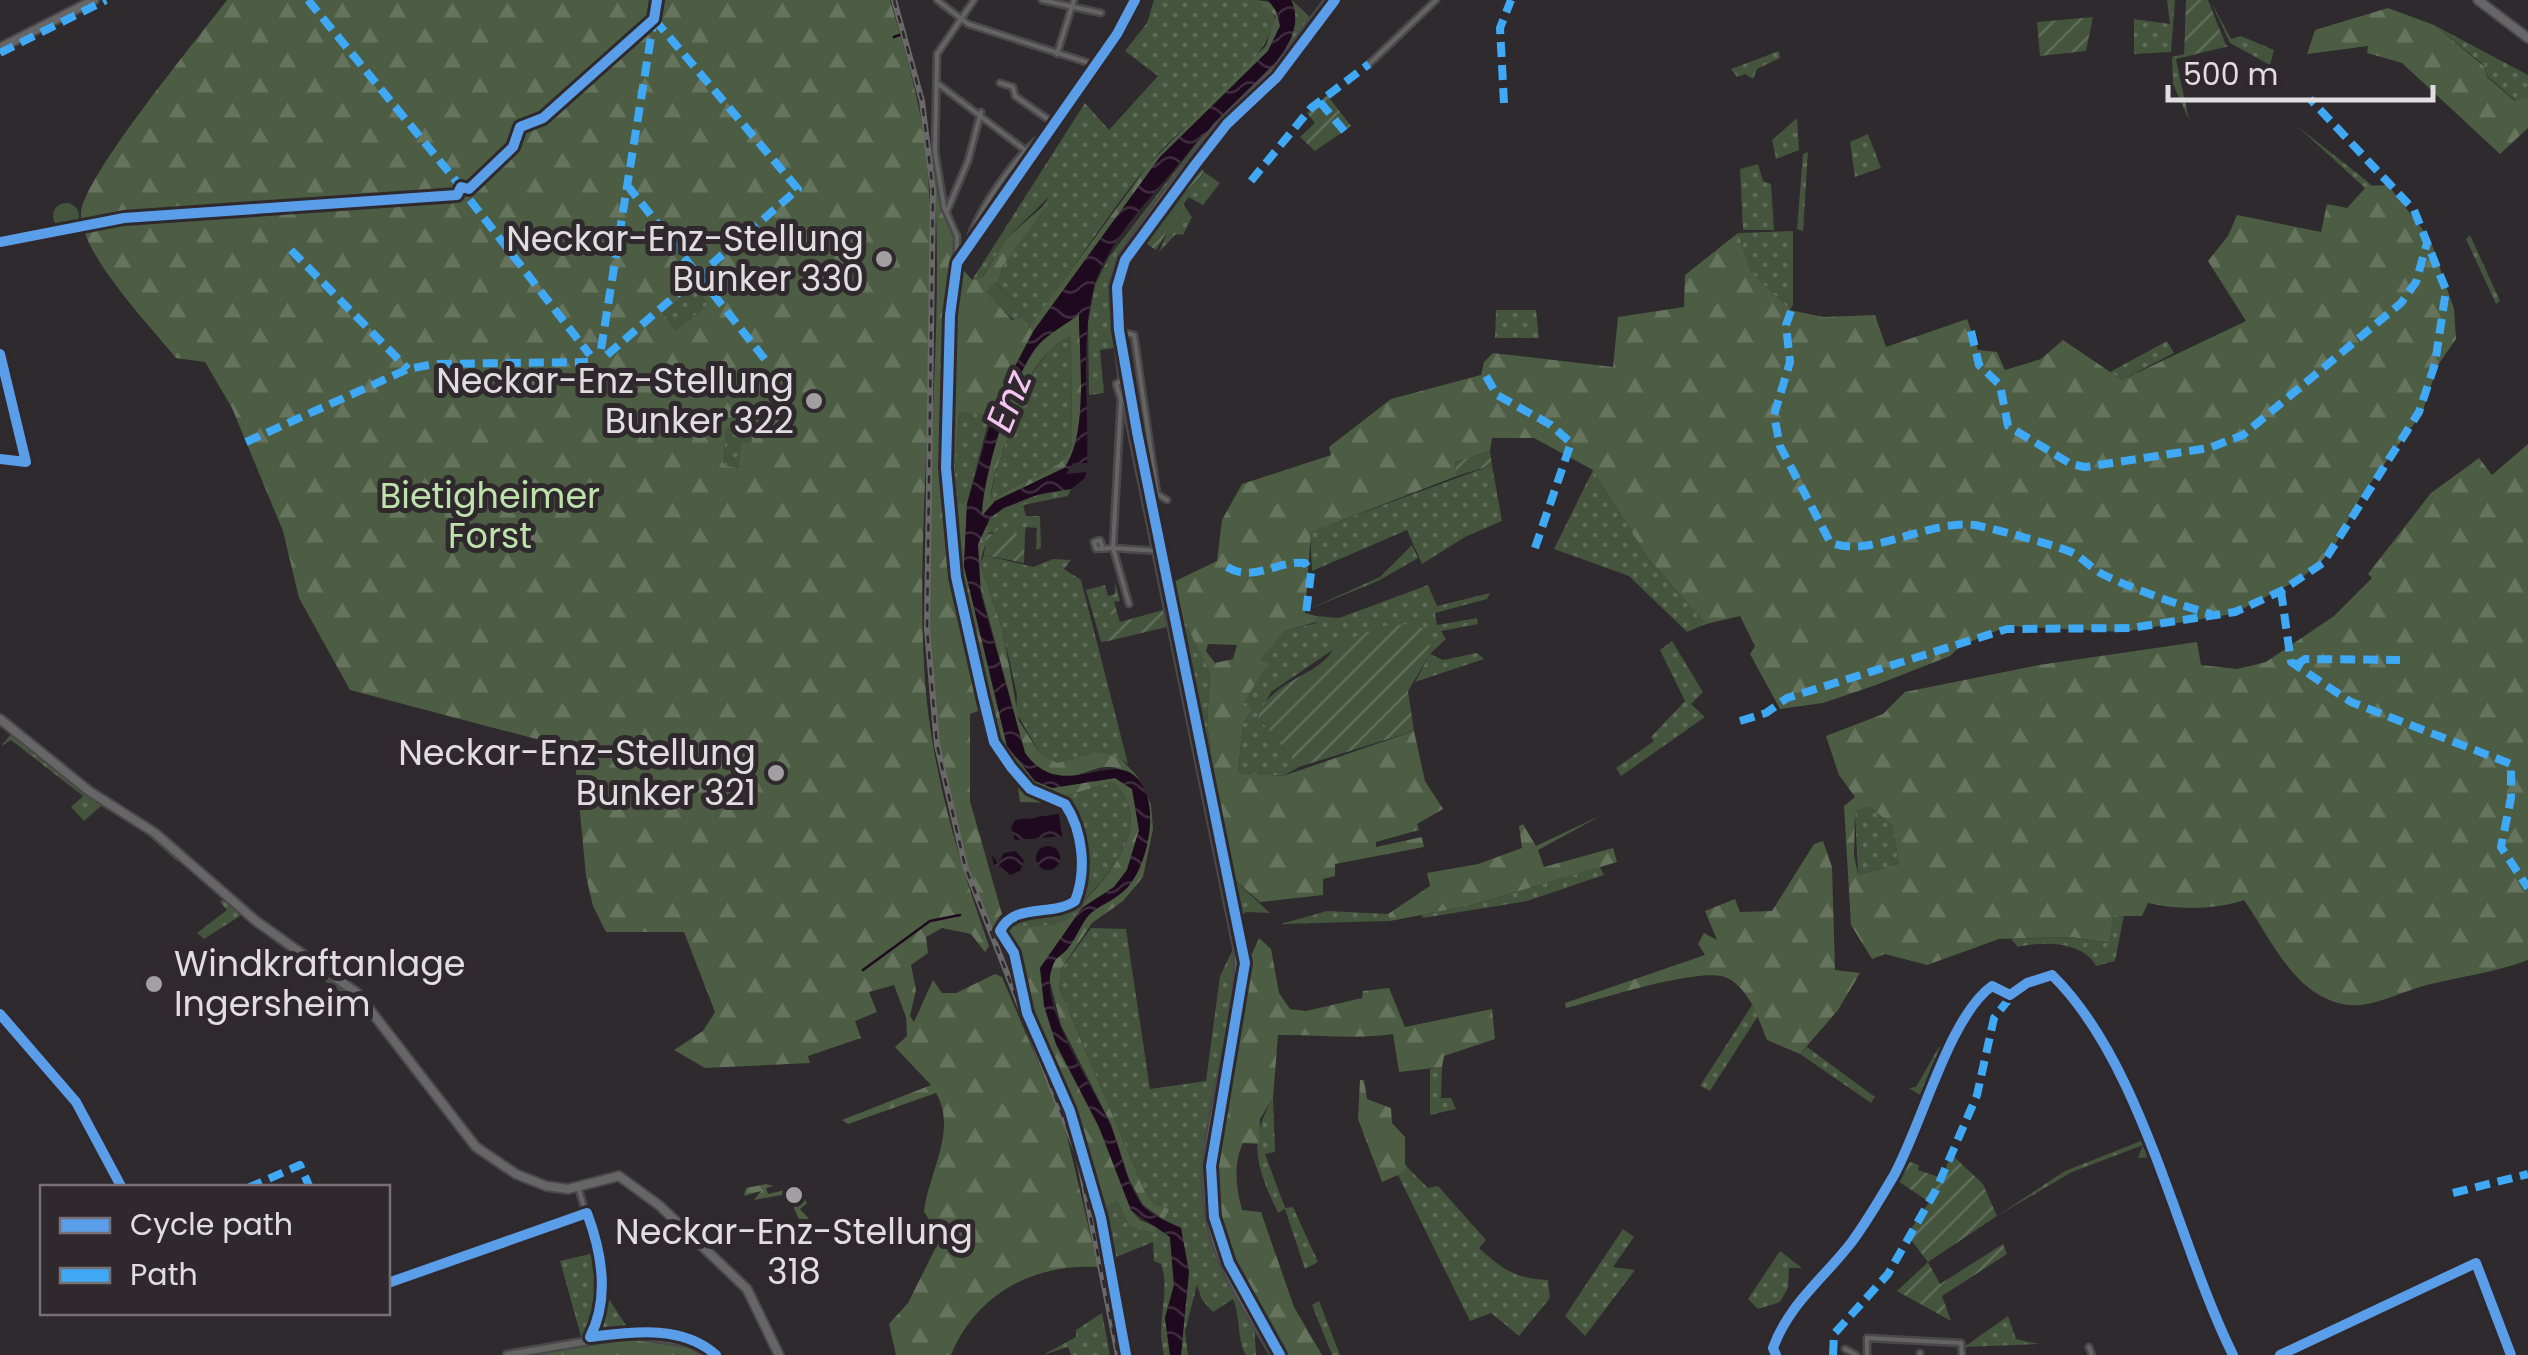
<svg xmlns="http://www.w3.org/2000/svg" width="2528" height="1355" viewBox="0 0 2528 1355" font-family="Poppins,sans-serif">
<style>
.grass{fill:url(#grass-dots)}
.forest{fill:url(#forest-firs);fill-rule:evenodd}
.park{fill:#44543d}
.garden{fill:url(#garden-furrows)}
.water{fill:url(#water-waves);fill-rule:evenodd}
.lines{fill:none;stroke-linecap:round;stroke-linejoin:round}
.stream{stroke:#1e091e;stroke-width:2.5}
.minor-casing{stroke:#4a484a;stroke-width:9}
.tertiary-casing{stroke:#4a484a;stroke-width:11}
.secondary-casing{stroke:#4a484a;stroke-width:12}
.primary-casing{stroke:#4a484a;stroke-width:14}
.minor{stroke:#646463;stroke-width:4}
.tertiary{stroke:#646463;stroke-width:6}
.secondary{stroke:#676666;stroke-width:8}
.primary{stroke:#656564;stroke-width:9}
.rail-casing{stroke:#6a6969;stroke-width:6}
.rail{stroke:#2f292e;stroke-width:2.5;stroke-dasharray:8;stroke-linecap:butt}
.quiet{stroke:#3fa9f5;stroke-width:8;stroke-dasharray:15 8;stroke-linecap:butt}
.cycleway-casing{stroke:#2f292e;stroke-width:16}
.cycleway{stroke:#5a9eea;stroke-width:10}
.poi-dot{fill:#a29fa2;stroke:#2f292e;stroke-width:4}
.labels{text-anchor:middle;stroke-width:10;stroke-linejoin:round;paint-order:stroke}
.poi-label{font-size:35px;fill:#e1dee1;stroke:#2f292e;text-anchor:end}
.park-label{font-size:35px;fill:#bee2ab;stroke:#2f292e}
.water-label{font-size:38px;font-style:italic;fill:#f5c4f3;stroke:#2f292e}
</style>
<defs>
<pattern id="grass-dots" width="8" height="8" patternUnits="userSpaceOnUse" patternTransform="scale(2.5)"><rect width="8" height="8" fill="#44543d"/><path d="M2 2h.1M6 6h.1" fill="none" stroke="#5f6c59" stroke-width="1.8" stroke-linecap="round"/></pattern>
<pattern id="forest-firs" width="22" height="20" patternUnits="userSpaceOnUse" patternTransform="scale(2.5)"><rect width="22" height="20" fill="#4c5d43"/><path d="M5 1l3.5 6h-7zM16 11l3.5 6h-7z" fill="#66745e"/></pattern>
<pattern id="garden-furrows" width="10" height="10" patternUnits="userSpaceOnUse" patternTransform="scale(2.5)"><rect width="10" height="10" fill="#44543d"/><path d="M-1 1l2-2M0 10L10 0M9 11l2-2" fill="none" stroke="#5f6c59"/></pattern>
<pattern id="water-waves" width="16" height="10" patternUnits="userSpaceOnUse" patternTransform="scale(2.5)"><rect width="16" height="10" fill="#1e091e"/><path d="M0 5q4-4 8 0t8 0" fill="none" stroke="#3e2c3e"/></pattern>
</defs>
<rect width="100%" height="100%" fill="#2e2a2d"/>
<path class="grass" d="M1154,0H1257L1271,10L1276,21C1253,80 1190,115 1150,163C1106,215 1070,276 1027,330L1005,313L1015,303L998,285L1002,267L1049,197L1007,238L981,279L972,280L1085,103L1109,130L1158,76L1125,51L1147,23Z
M1292,0L1312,19L1286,60L1232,112L1122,255L1112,286L1114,348L1100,350L1104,393L1089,395L1088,322L1095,285L1109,257L1206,131L1285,54Z
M2167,0H2175L2171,52L2134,54V19L2170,24Z
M2210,0L2231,39L2241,36L2274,50L2270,65L2230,43Z
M2434,25L2528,75V96L2516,101L2487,76L2485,66Z
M2226,45L2229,46L2176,59L2189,120L2173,84L2172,57Z
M1779,51L1780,58L1757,69L1753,79L1745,74L1737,77L1731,69Z
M1797,118L1799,150L1776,159L1772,140Z
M2297,126L2367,181L2372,186L2365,188Z
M1868,134L1881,168L1855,177L1850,142Z
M1808,152L1803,231L1797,229L1803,154Z
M1758,164L1763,181L1771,184L1774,230H1743L1740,169Z
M1204,172L1220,183L1203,205L1188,197L1183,204L1192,217L1183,235L1176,234L1159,252L1172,220Z
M1793,231V305L1790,310L1751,272L1738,233Z
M2470,235L2500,301L2496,304L2466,239Z
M695,285L710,303L676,330L662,312Z
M1496,310H1536L1539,338H1495Z
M1071,334L1072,448L1059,464L991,499C992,478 1001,457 1007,439C1022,396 1030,359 1071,334Z
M2167,341L2174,353L2122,380L2110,372Z
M959,411L990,415L967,504L953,502Z
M726,428L753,432L751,444L742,442L740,468L723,465Z
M1492,465L1502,521L1465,537L1422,564L1407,530L1312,571L1310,532Z
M1593,470L1648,558L1706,624L1687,632L1629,576L1554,549Z
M1071,489L1068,496L1023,505L1026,516H1040L1041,548L1036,550L1037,528L1026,527L1025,534L1010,535V528L986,534C988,530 987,526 988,522C995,501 1052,492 1071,489Z
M1412,545L1418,558L1378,581L1307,610L1380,577Z
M984,555L1033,567L1053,559L1071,560L1064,569L1081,580L1128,764L1121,759L1056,763L1040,754L1016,712L1017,695L1003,632L980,563Z
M1115,583L1120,601L1113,602L1114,629L1106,631L1108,641L1101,642L1086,590L1105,585L1108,596L1115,594Z
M1428,585L1437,606L1490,593L1487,599L1435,613L1437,625L1477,618L1478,624L1441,631L1446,639L1430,654L1443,660L1477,653L1484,659L1415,682L1430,654L1334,649L1271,692L1258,717L1299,767L1283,776L1238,773L1243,724L1253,709L1241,706L1268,662L1259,660L1285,631L1316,623V616L1339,618Z
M1175,595L1210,673L1207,726L1211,747L1202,755L1170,596Z
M1172,626L1237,942L1234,1017L1212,1120L1209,1220L1254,1322L1256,1355H1246C1237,1342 1241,1318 1233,1299L1213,1312L1202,1300L1197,1285L1185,1331L1188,1355H1181L1185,1302L1181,1228L1164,1220L1168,1209L1154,1204L1145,1192L1059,988L1061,969L1091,928L1126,929L1150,1089L1206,1081L1220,976L1233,949L1167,627Z
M1672,641L1703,692L1691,704L1705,717L1621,776L1616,768L1654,741L1651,737L1685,701L1660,650Z
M12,733L139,817L272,930L364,993L467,1137L463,1138L386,1037L353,1001L315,974L320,969L243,914L204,939L197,933L227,910L220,902L225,898L181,858L177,861L143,831L101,806L84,821L71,807L83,796L11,740L1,746Z
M1112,782C1154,815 1117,867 1089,895C1084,901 1082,910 1076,915C1058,929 1029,926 1007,926L1018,916L1076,904C1089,875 1088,817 1059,798Z
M1870,807L1892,825L1899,864L1858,875L1855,811Z
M1600,867L1604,875L1527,901L1423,918L1421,915L1472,905Z
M1227,873L1270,913L1246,912L1237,919Z
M1327,911L1388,914L1390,921L1281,924Z
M2124,915L2115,961L2096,966C2083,941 2042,941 2018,947L2011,939L2072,937L2108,943L2113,916Z
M1752,1005L1758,1016L1710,1091L1700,1086Z
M1024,1012L1068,1112L1098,1210L1117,1201L1130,1227L1153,1233L1159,1228L1170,1237L1174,1285L1165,1318L1170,1355H1164C1155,1321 1171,1294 1161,1264L1154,1261L1153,1242L1104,1262L1124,1355H1120L1080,1155Z
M1807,1047L1875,1097L1871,1103L1800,1054Z
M1939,1047L1951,1053L1895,1179L1886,1174L1923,1097L1909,1088L1916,1087Z
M1442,1067L1441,1098H1451L1456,1109L1430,1115V1069Z
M1273,1098L1275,1152L1265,1154L1285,1208L1293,1207L1318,1262L1305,1269L1285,1209L1278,1213C1258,1170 1246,1143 1273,1098Z
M2146,1139L2152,1157L2138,1158L2143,1145L2072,1172L1997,1216L2065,1171Z
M1405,1165L1428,1188L1438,1186L1486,1240L1479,1248C1502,1269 1516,1279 1548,1280L1550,1298L1519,1336L1491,1313L1470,1321L1398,1175L1405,1172Z
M1623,1229L1634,1237L1613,1267L1635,1270L1585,1336L1565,1316Z
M1780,1251L1802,1268H1789L1788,1288L1780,1302L1758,1309L1748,1299Z
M594,1253C600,1288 604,1308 587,1340H582L560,1261Z
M605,1293L629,1330L592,1340Z
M1319,1301L1340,1355H1332L1312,1305Z
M1102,1313L1110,1355H1071L1068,1347L1043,1355L1076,1337V1330Z
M2008,1316L2016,1339L2039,1344L1964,1347Z"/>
<path class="forest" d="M227,0H890C905,51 921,102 926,155C944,325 915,496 924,665C929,763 957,855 989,946L985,952L971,934L942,928L926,937L928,953L911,965L916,990L910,1016L914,1022L933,980L942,993H956L995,974L1002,977L1064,1123L1098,1267C1034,1263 976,1294 951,1355H896L889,1324L908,1303L941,1237L924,1212C928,1174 958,1130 936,1093L848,1124L842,1120L931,1085L895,1047L907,1036L906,1017L894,985L869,992L877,1012L855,1021L861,1038L808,1056L810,1063L705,1068L674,1050L703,1031L715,1012L684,932H606L593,906L586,876L574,749L350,690L299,598L283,531L232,408L205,362L176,358C151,327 79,252 81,213C83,177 199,37 227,0ZM695,286L709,304L676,330L662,312ZM726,428L753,433L751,443L741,442L739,468L723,465Z
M1257,0L1273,3L1280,26L1268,51L1160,157L1032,333L990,415L959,412L953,502L967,504L964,566L1007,746L1035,781L1052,788L1115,778L1132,789L1139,830L1127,870L1114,887L1082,908L1040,969L1056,1044L1099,1127L1131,1210L1140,1220L1159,1228L1153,1233L1130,1227L1117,1201L1098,1210L1068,1112L1025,1012L1013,950L1007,942L994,944C962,854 933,761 929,665C921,501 945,336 934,172L956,237L954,259L972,280L982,278L1007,238L1051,199L1002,267L998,285L995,282L1005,313L1012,320L1023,318L1028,329L1149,164L1266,46L1276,16ZM983,709L991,741L1016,774L1020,802L1058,803L1059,798L1112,782C1154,815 1117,867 1090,895C1084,900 1082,910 1076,914C1058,929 1029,926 1007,926L998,918L1002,914L970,801V714Z
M2388,8L2434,25L2485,67L2487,77L2515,101L2528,96V128L2500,154L2402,63L2367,53L2368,46L2307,54L2315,30Z
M2388,185L2430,239L2454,309L2456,339L2438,365L2422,413L2361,496L2335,545L2320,563L2300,579L2233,614L2122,632L2008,626L1960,646L1950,656L1876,685L1823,703L1780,709L1750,654L1755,646L1740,616L1706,624L1648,558L1593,470L1534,438H1492L1490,451L1455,462L1457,476L1311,532L1305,613L1316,616V622L1285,631L1260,660L1269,662L1242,705L1253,709L1243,724L1238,773L1283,776L1414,731L1425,781L1443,809L1417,824L1419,830L1376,842V847L1422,837L1424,847L1335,864V876L1323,879V895L1260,902L1227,873L1202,755L1211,747L1207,726L1210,673L1167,585L1217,561L1222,520L1242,484L1331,455L1329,447L1391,399L1481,375L1484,362L1493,353L1613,367L1618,317L1684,307L1685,275L1738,233L1751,272L1790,310L1823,317L1875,315L1886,347L1967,319L1978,350L1997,352L2005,370L2041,359L2063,340L2122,380L2246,321L2208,261L2228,236L2237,215L2321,232L2327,204L2347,208L2367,186ZM1208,644L1237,645L1233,659L1215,663L1206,651Z
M1079,312C1079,353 1089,435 1065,468L995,501L981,517C984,476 1011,379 1037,347C1048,334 1066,323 1079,312ZM1071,335L1072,448L1059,464L991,499C991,479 1001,457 1007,439C1022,396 1029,358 1071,335Z
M2528,444V960C2496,972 2465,976 2431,984C2407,989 2373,1008 2349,1005C2295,999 2271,938 2244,900C2215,910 2177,910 2148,903L2142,916H2113L2109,943L2072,937L1999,939L1927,965L1885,954L1872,959L1851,925L1844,806L1855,797L1839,775L1826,736L1883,714L1905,692L2039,665L2197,642L2201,665L2237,669L2266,662L2334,616L2372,578L2368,574L2431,493L2479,458L2492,475ZM1870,807L1892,825L1899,864L1858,875L1854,855L1855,811Z
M986,526H990L980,563L1003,632L1019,721L1040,754L1057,763L1102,752L1121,759L1137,776L1151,804L1153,829L1143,877L1123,901L1092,923L1061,969L1059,988L1145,1192L1154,1204L1169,1209L1164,1220L1143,1205L1129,1179L1111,1124L1061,1025L1049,978L1054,961L1067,950L1089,914L1127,888L1138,871L1144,852L1148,797C1140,788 1130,774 1119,769C1090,756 1063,805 1025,753L977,575L978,544Z
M1602,815L1538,850L1544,867L1613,848L1617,862L1472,905L1390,921L1388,914L1430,886L1427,873L1478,864L1522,848L1519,826L1523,824L1536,846Z
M1823,841L1832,867L1835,970L1860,973L1838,1010L1800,1054L1767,1040C1758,1018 1749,987 1725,977C1698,967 1597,1000 1566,1008L1565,1003L1705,955L1698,944L1704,933L1717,940L1705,911L1735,899L1740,912L1772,911L1814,844Z
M1259,938L1271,949L1279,993L1290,1009L1306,1011L1362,998L1363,991L1389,988L1405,1027L1492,1009L1495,1039L1444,1056L1442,1067L1399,1072L1393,1034C1356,1040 1316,1034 1278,1035L1273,1098L1260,1119L1259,1144L1243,1143C1233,1164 1236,1188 1242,1210L1261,1212L1294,1307L1322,1355H1281C1260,1317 1235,1280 1222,1238C1196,1157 1236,1049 1247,965Z
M1360,1080H1364L1367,1099L1391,1108L1392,1123L1405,1137V1172L1382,1182L1358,1119Z
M766,1184L774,1186L766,1188L768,1194L798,1187L807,1203L800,1209L811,1221L800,1222L788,1194L754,1200L761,1191L744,1196L746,1188Z
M632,1336L685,1344L707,1355H520Z"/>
<path class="park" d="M53 216a13 13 0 1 1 26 0a13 13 0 1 1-26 0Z
M995,282L1015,303L1005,313L986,291Z"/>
<path class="garden" d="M2186,0H2208L2226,45L2184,57Z
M2093,17L2086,51L2040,56L2037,22Z
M1327,95L1351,126L1315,151L1300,137L1315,123L1307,113Z
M1196,166L1204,171L1156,250L1141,240Z
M1490,451L1492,465L1457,476L1455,462Z
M996,528H1011V534H1025L1024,563L984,555L986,534H993Z
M1114,602L1120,622L1163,610L1167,627L1108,641L1106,631L1114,629L1109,603Z
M1408,624L1429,630L1430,654L1408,691L1414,731L1299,767L1258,717C1271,677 1326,676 1335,644L1384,626Z
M1951,1154L1983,1184L1997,1216L1928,1262L1940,1284L2003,1244L2007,1254L1942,1296L1951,1321L1897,1291L1928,1262L1907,1235L1929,1202L1895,1179L1905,1160L1919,1165L1918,1170L1942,1178Z"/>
<path class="water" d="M1268,0H1291C1317,50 1219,113 1191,149C1159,190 1109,236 1094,287C1080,341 1089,407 1087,463H1073L1066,474L1086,472L1085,478L1071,489L1039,494L1004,508L990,518L978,544L981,595L1025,753C1067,811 1125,732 1147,796C1156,823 1145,871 1125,890C1114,901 1097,906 1088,916C1080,925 1076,939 1068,948C1063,954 1056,957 1053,965C1035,1005 1096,1089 1111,1127C1121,1151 1126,1183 1142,1205C1152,1216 1168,1222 1181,1228L1189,1272L1181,1355H1170L1165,1318L1174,1285L1170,1237L1131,1210L1099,1127L1056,1044L1044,1006L1040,968L1082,908L1114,887L1127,870L1139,830L1132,789L1115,778L1052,788L1035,781L1007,746L964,566L967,504L997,400L1035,329L1160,157L1268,51L1280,26L1279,15ZM1079,314C1079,355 1089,435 1064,468L995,501L982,516C982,478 1013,375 1037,346C1047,334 1068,324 1079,314Z
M1059,814L1062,836L1015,840L1011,828L1015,820Z
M1036 858a12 12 0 1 1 24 0a12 12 0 1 1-24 0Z
M1016,851L1024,861L1020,871L1010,875L999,865L994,867L992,855L998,864L1004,853Z"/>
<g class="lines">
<path class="stream" d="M894,37L902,34
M863,970L930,921L960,915"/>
<defs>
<path id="minor" d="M937,0L968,24L1092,64
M1042,0L1101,13
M1057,54L1074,0
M1369,64L1436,0
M937,83L1025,150
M1000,83L1013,87L1015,96L1052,122
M947,211L968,161L981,112
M969,244C970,221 1021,146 1044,136
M957,263L1117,34L1135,0
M957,263V236L944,207L935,152L937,54L974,0
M1121,332L1134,335L1157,494L1167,500
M1102,546L1100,540L1094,542L1096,549L1113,548L1121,399L1116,384L1123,380
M1129,604L1113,548L1158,551
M578,1187L598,1253
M2089,1347L2092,1355
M1845,1349L1856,1355
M1867,1355V1338L1961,1343L1962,1355
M1920,1355V1353"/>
<path id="tertiary" d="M507,1355L630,1334L690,1343L710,1355"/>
<path id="secondary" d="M2478,0L2528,38
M0,48L94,0
M0,719L89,791L155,833L256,921L357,993L476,1147L516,1174L546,1186L568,1189L619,1176L660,1206L747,1289L779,1355"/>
<path id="primary" d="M1277,1355C1255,1318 1229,1280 1216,1238C1187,1141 1247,1046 1239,948L1126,394L1114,288L1124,256L1165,198L1219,128L1281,67L1331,0"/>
</defs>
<use href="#minor" class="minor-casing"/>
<use href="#tertiary" class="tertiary-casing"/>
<use href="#secondary" class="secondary-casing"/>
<use href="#primary" class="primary-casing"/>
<use href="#minor" class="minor"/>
<use href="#tertiary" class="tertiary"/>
<use href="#secondary" class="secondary"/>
<use href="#primary" class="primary"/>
<defs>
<path id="rail" d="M894,0L922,101L933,191L927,629L937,745L965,866L1078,1155L1118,1355"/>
</defs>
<use href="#rail" class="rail-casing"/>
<use href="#rail" class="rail"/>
<path class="quiet" d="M308,0L461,187
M0,53L106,0
M1320,102L1345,132
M1504,103L1500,28L1511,0
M1251,181L1311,108L1369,64
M627,185L767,362
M470,200L590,355
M291,250L408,369
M1791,311L1786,325L1790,362L1774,415L1780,446L1830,542C1867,560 1930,519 1974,525C1988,527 2058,546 2071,552C2082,557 2091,568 2102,574C2137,591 2174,603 2211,614
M1971,331L1979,365L2000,385L2008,426L2071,464L2085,467L2209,448L2243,435L2401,303L2416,282L2427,243
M601,349L654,18
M607,355L798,189L654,19
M1486,376L1497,395L1551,425L1571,443L1535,548
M246,442L408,369L434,364L588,362
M1227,567C1253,583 1278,560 1305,563L1311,573L1306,613
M2281,591L2291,662L2351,702L2511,764V798L2501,847L2528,888
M2296,665L2305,659L2400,660
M1740,721L1766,713L1787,698L2007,629L2131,628L2235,612L2281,591L2323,563L2419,412L2435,364L2446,290L2414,210L2310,99
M248,1188L300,1165L310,1188
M2453,1193L2528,1174
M1833,1355L1834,1334L1888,1274L1936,1190L1977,1095L1994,1018L2016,990"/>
<defs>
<path id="cycleway" d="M0,242L124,218L457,195L461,187L469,189L513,147L520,127L543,118L654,19L657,0
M0,354L26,462L0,459
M0,1014L76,1102L122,1188
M388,1283L587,1213C602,1253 610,1298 590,1337
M590,1337C631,1332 682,1324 716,1355
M1126,1355L1101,1218L1070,1111L1027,1013L1014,953L1000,931C1014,902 1052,917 1075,901C1087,871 1083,831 1065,804L1030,789L1011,767L994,742L983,697L956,577L946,468L950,315L957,263L1117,34L1135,0
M1280,1355L1229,1263L1214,1217L1211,1166L1245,963L1137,432L1119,330L1117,287L1125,260L1195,165L1227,124L1277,77L1335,0
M1776,1355L1773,1348C1789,1304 1823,1279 1851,1243C1866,1223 1880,1199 1893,1177C1921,1128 1949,1016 1992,986L2010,995L2027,983L2052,975C2143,1064 2176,1240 2233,1355
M2280,1355L2476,1263L2511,1355"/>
</defs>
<use href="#cycleway" class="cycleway-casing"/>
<use href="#cycleway" class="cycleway"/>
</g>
<g class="poi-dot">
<circle cx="884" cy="259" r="10"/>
<circle cx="814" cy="401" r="10"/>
<circle cx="776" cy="773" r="10"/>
<circle cx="154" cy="984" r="10"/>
<circle cx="794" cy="1195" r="10"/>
</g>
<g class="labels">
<g class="poi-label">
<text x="864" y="251">Neckar-Enz-Stellung<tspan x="864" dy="40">Bunker 330</tspan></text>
<text x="794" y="393">Neckar-Enz-Stellung<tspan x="794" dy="40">Bunker 322</tspan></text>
<text x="756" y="765">Neckar-Enz-Stellung<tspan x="756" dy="40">Bunker 321</tspan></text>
<text x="174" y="976" text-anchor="start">Windkraftanlage<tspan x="174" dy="40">Ingersheim</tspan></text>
<text x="794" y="1244" text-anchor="middle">Neckar-Enz-Stellung<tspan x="794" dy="40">318</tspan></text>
</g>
<g class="park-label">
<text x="490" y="508">Bietigheimer<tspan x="490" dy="40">Forst</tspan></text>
</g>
<g class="water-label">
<text transform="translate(1009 401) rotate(-68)" y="13">Enz</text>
</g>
</g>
<rect x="40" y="1185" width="350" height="130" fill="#2f292e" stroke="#767176" stroke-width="2.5"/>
<rect x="60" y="1218" width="50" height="15" fill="#5a9eea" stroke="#767176" stroke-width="2.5"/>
<text x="130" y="1235" font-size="30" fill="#e1dee1">Cycle path</text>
<rect x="60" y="1268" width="50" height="15" fill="#3fa9f5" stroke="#767176" stroke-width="2.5"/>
<text x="130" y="1285" font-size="30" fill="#e1dee1">Path</text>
<path d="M2168 85v15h265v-15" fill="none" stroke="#e1dee1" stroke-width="5"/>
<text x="2183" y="85" font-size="30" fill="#e1dee1" stroke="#2f292e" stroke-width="8" paint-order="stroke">500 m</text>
</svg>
